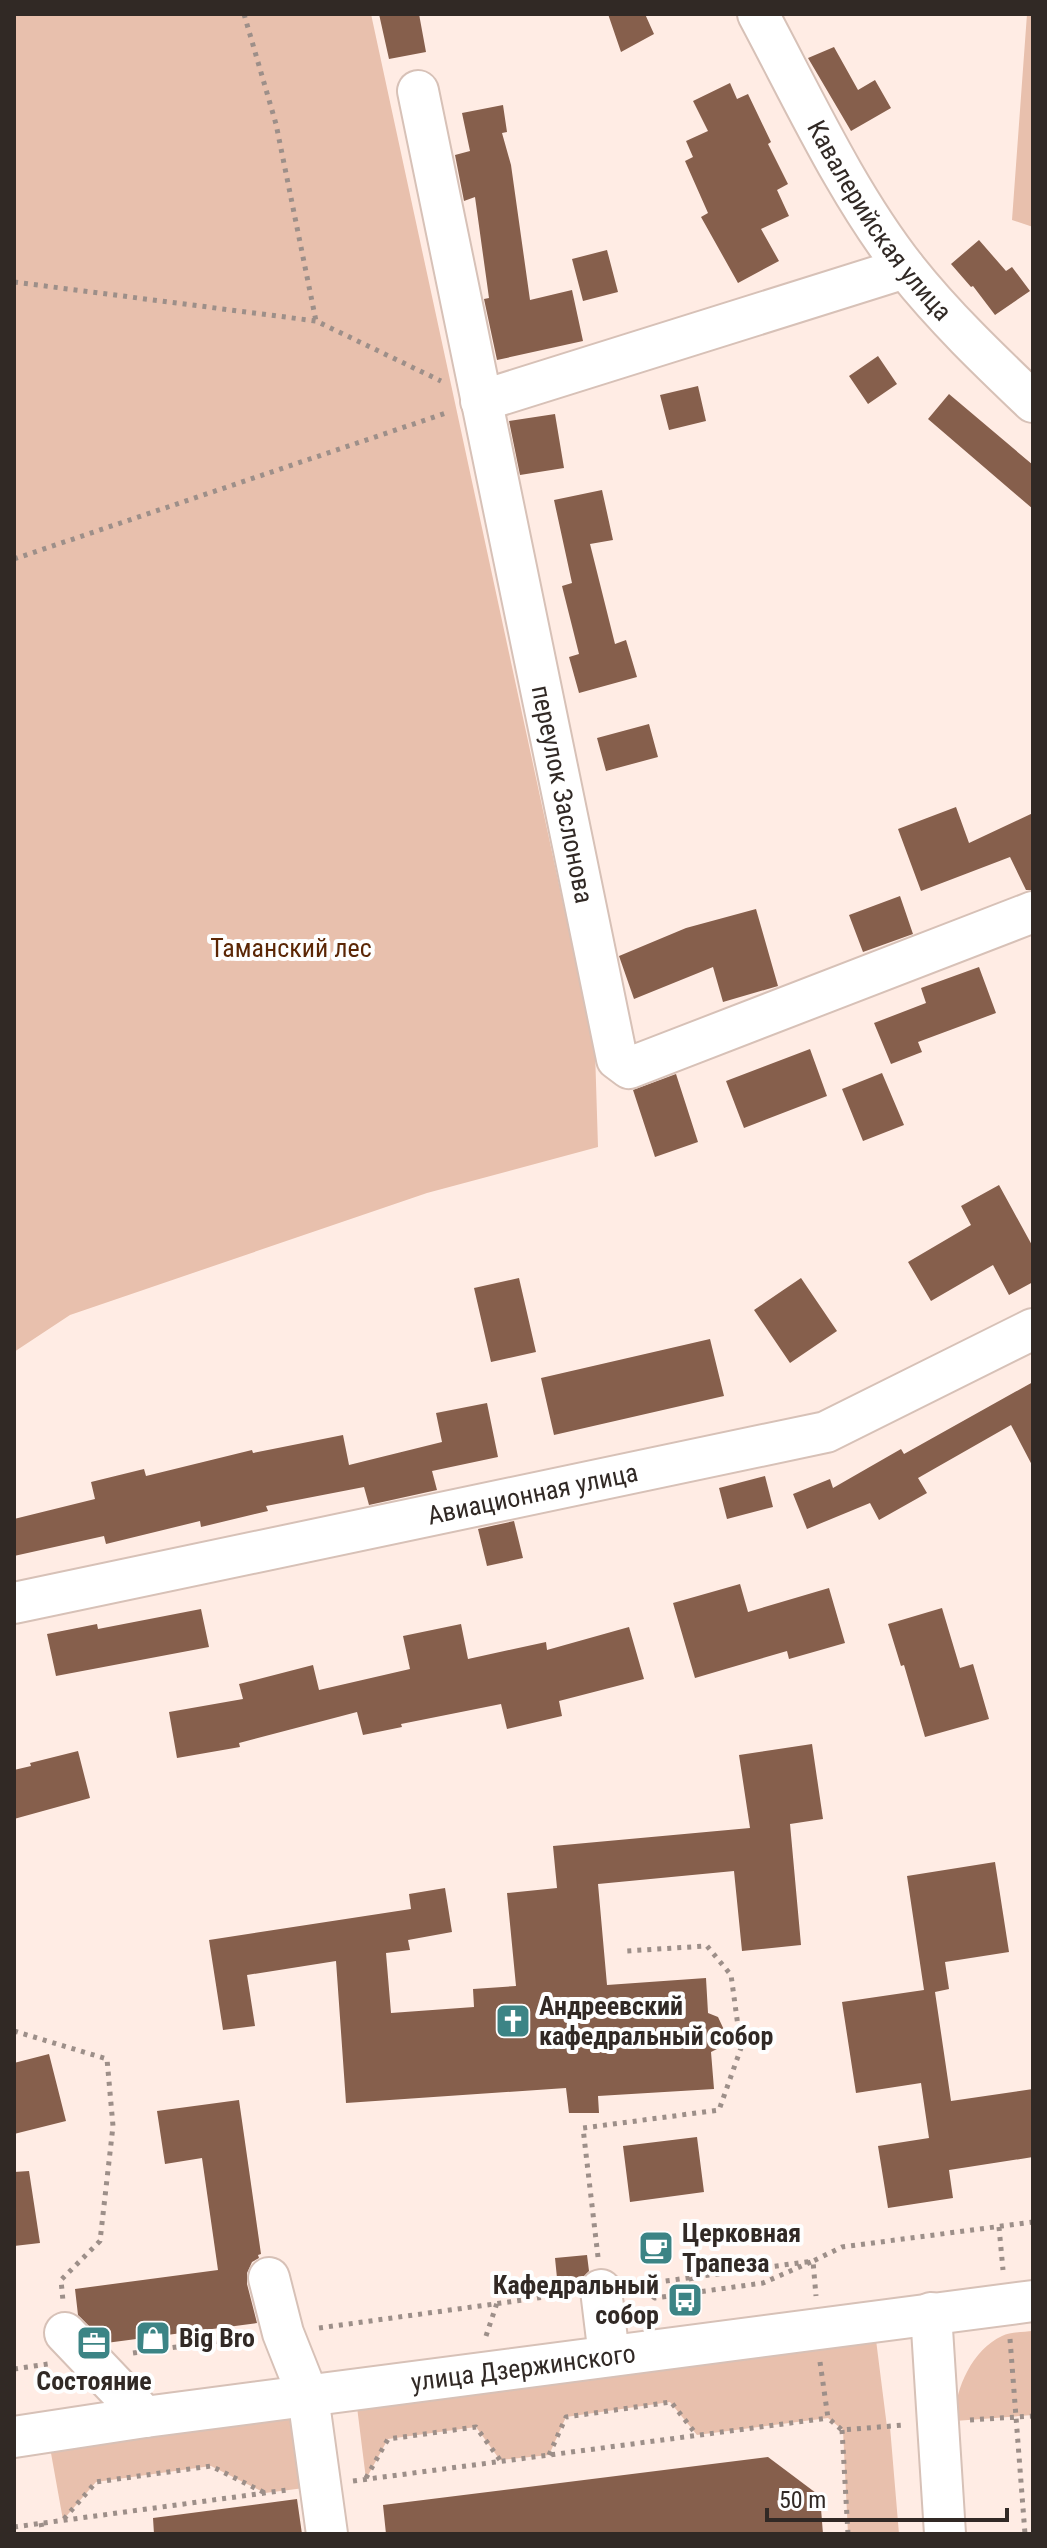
<svg xmlns="http://www.w3.org/2000/svg" width="1047" height="2548" viewBox="0 0 1047 2548" font-family="'Roboto Condensed',sans-serif">
<style>
.green{fill:#e8c0ad}
.building{fill:#865f4c}
.lines{fill:none;stroke-linecap:round;stroke-linejoin:round}
.minor-casing{stroke:#d7c1b7;stroke-width:44}
.path{stroke:#9d8f89;stroke-width:5;stroke-dasharray:4 6;stroke-linecap:butt}
.minor{stroke:#fff;stroke-width:40}
.labels{text-anchor:middle;stroke-width:8;stroke-linejoin:round;paint-order:stroke}
.street-label{font-size:26px;fill:#312925;stroke:#fefefe}
.park-label{font-size:26px;fill:#5b2605;stroke:#fefefe}
.poi-label{font-size:26px;font-weight:bold;fill:#312925;stroke:#fefefe;text-anchor:start}
</style>
<rect width="100%" height="100%" fill="#ffece4"/>
<path class="green" d="M14,14H371L595,1051L598,1147L427,1193L70,1315L14,1352Z
M1027,14H1033V227L1012,220Z
M1033,2331V2415L955,2421C954,2390 972,2350 1002,2336C1010,2332 1024,2332 1033,2331Z
M875,2332L887,2427H890L899,2534H848L843,2430L828,2418L697,2435L670,2402L566,2417L549,2455L500,2460L476,2427L388,2439L366,2479L356,2399Z
M307,2405L320,2486L265,2493L211,2466L96,2482L63,2520L49,2442Z"/>
<path class="building" d="M379,14H419L426,52L389,59Z
M608,14H645L654,34L621,52Z
M834,47L858,90L875,80L891,108L851,131L808,58Z
M730,83L737,99L748,94L771,142L768,144L788,184L777,190L789,216L761,229L779,261L738,283L701,217L708,213L685,161L693,157L686,141L708,131L693,101Z
M503,105L507,132L502,133L511,165L530,300L572,290L583,341L497,360L484,299L489,298L475,197L464,201L455,155L470,151L462,113Z
M979,240L1006,271L1012,267L1030,291L995,315L973,286L971,287L951,264Z
M607,250L618,292L583,301L572,259Z
M878,356L897,384L868,404L849,376Z
M698,386L706,421L669,430L660,395Z
M949,394L1033,465V509L928,419Z
M555,414L564,468L520,475L509,421Z
M602,490L613,540L590,544L615,644L626,640L637,677L579,693L569,657L579,654L562,586L572,583L554,500Z
M649,724L658,757L606,771L597,738Z
M956,807L969,843L1033,813V890H1026L1010,857L921,891L898,829Z
M900,896L913,934L863,952L849,915Z
M756,909L778,986L723,1002L713,967L634,999L619,956L686,928Z
M979,967L996,1013L918,1042L922,1052L891,1064L874,1023L926,1003L921,988Z
M810,1049L827,1096L744,1128L726,1081Z
M882,1073L904,1125L863,1141L842,1089Z
M676,1074L698,1142L655,1157L633,1090Z
M999,1185L1033,1247V1282L1009,1295L993,1265L931,1301L908,1262L971,1225L961,1206Z
M519,1278L536,1352L491,1362L474,1288Z
M801,1278L837,1331L790,1363L754,1310Z
M710,1339L724,1396L554,1435L541,1378Z
M1033,1382V1467L1011,1425L918,1478L927,1493L879,1520L870,1503L807,1529L793,1494L830,1479L833,1488L901,1449L904,1454Z
M487,1403L498,1457L432,1471L437,1490L369,1505L364,1487L266,1506L268,1511L201,1527L200,1521L106,1544L104,1536L14,1556V1519L95,1499L91,1482L144,1469L146,1476L252,1450L253,1453L343,1435L349,1465L442,1442L436,1413Z
M765,1476L773,1507L727,1519L719,1488Z
M514,1521L523,1558L487,1566L478,1529Z
M740,1584L748,1612L829,1588L845,1643L789,1659L787,1651L695,1678L673,1603Z
M942,1608L960,1668L973,1664L989,1719L925,1737L904,1665L901,1666L888,1624Z
M201,1609L209,1647L56,1676L47,1634L97,1624L98,1629Z
M461,1624L468,1659L546,1642L547,1650L629,1627L644,1679L559,1701L562,1716L507,1729L501,1704L401,1724L402,1727L363,1735L357,1712L239,1743L240,1747L177,1758L169,1712L243,1699L239,1684L313,1665L319,1690L410,1669L403,1636Z
M812,1744L823,1819L790,1824L801,1945L742,1951L734,1871L598,1884L607,1985L706,1978L708,2013L718,2017L725,2032L719,2048L711,2052L714,2089L598,2096L599,2113H569L566,2088L346,2103L336,1961L247,1975L255,2026L223,2030L209,1940L411,1909L409,1894L445,1888L452,1932L408,1940L410,1950L386,1953L391,2013L474,2007L473,1989L516,1986L507,1893L557,1888L553,1846L750,1828L739,1755Z
M78,1751L90,1798L14,1819V1770L31,1766L30,1763Z
M995,1862L1009,1952L945,1962L949,1989L935,1992L951,2101L1033,2089V2157L949,2170L953,2198L888,2208L878,2146L929,2138L921,2083L856,2093L842,2002L924,1990L907,1876Z
M49,2054L66,2121L14,2134V2063Z
M239,2100L261,2254L258,2255L259,2258L252,2262L247,2273V2284L257,2323L106,2343L78,2315L75,2289L218,2270L202,2158L165,2164L157,2111Z
M697,2137L704,2192L630,2202L623,2146Z
M29,2171L40,2243L14,2246V2172Z
M587,2255L589,2271L580,2280L579,2286L558,2288L555,2258Z
M768,2457L820,2496L823,2534H386L383,2505Z
M297,2499L302,2534H154L153,2518Z"/>
<g class="lines">
<defs>
<g id="minor">
<path id="s1" d="M758,14C803,98 847,194 906,269C944,317 989,360 1033,402"/>
<path id="s2" d="M418,91L617,1059L629,1068L1033,912"/>
<path d="M481,401L905,268"/>
<path id="s3" d="M14,1603L826,1432L1033,1329"/>
<path d="M269,2278L283,2333L308,2396L327,2534"/>
<path d="M601,2290L609,2356"/>
<path d="M931,2313L945,2534"/>
<path d="M65,2333L145,2417"/>
<path id="s4" d="M14,2437L145,2417L1033,2301"/>
</g>
</defs>
<use href="#minor" class="minor-casing"/>
<path class="path" d="M244,14L276,124L316,321
M14,282L316,321L441,381
M14,559L449,412
M14,2031L107,2059L113,2126L100,2241L61,2280L63,2301
M999,2227L1003,2270
M598,2257L583,2128L719,2110L741,2048L731,1975L707,1946L627,1951
M691,2277L694,2293
M636,2285L813,2261L842,2247L1033,2222
M635,2287L655,2298L763,2283L813,2261L816,2296
M319,2328L567,2294
M486,2336L497,2303
M1010,2339L1025,2534
M133,2353L250,2337
M820,2362L828,2418L842,2430L904,2425
M14,2369L48,2364
M970,2420L1033,2416
M842,2430L848,2534
M549,2455L566,2417L671,2402L696,2434
M366,2478L388,2439L476,2427L500,2460
M353,2481L828,2418
M64,2519L96,2482L211,2466L265,2493
M41,2523L43,2534
M14,2527L287,2490"/>
<use href="#minor" class="minor"/>
</g>
<defs>
<symbol id="church-square" viewBox="-11 -11 22 22"><rect x="-9" y="-9" width="18" height="18" rx="4" fill="#3c8485" stroke="#fefefe"/><path d="M-1.2-6h2.4v3.5h3.3v2.4h-3.3V6h-2.4V-.1h-3.3v-2.4h3.3Z" fill="#fff"/></symbol>
<symbol id="cafe-square" viewBox="-11 -11 22 22"><rect x="-9" y="-9" width="18" height="18" rx="4" fill="#3c8485" stroke="#fefefe"/><path d="M-5.5-4.5H6V0H3Q3 3.5 0 3.5H-2.5Q-5.5 3.5-5.5 0ZM3-3.2v2h1.7v-2ZM-6 4.5H4V6H-6Z" fill="#fff"/></symbol>
<symbol id="bus-square" viewBox="-11 -11 22 22"><rect x="-9" y="-9" width="18" height="18" rx="4" fill="#3c8485" stroke="#fefefe"/><path d="M-5-6H5V4H4V6H2V4H-2V6H-4V4H-5ZM-3.5-4V0h7V-4ZM-3.5 1.2v1.5H-2V1.2ZM2 1.2v1.5H3.5V1.2Z" fill="#fff"/></symbol>
<symbol id="shop-square" viewBox="-11 -11 22 22"><rect x="-9" y="-9" width="18" height="18" rx="4" fill="#3c8485" stroke="#fefefe"/><path d="M-5-2.5h2.3a2.7 3.5 0 0 1 5.4 0H5L5.5 6h-11ZM-1.5-2.5h3a1.5 2.3 0 0 0-3 0Z" fill="#fff"/></symbol>
<symbol id="office-square" viewBox="-11 -11 22 22"><rect x="-9" y="-9" width="18" height="18" rx="4" fill="#3c8485" stroke="#fefefe"/><path d="M-6-3h4V-5.5h4V-3h4V5H-6ZM-1-4.5V-3h2v-1.5ZM-6 0V1H6V0Z" fill="#fff"/></symbol>
</defs>
<g fill-rule="evenodd">
<use href="#church-square" x="493" y="2001" width="40" height="40"/>
<use href="#cafe-square" x="636" y="2228" width="40" height="40"/>
<use href="#bus-square" x="665" y="2280" width="40" height="40"/>
<use href="#shop-square" x="133" y="2318" width="40" height="40"/>
<use href="#office-square" x="74" y="2323" width="40" height="40"/>
</g>
<g class="labels">
<g class="street-label">
<text dy="9" stroke="none"><textPath href="#s1" startOffset="240">Кавалерийская улица</textPath></text>
<text dy="9" stroke="none"><textPath href="#s2" startOffset="718">переулок Заслонова</textPath></text>
<text dy="9" stroke="none"><textPath href="#s3" startOffset="530">Авиационная улица</textPath></text>
<text dy="9" stroke="none"><textPath href="#s4" startOffset="514">улица Дзержинского</textPath></text>
</g>
<g class="park-label">
<text x="291" y="957">Таманский лес</text>
</g>
<g class="poi-label">
<text x="539" y="2015">Андреевский<tspan x="539" dy="30">кафедральный собор</tspan></text>
<text x="682" y="2242">Церковная<tspan x="682" dy="30">Трапеза</tspan></text>
<text x="659" y="2294" text-anchor="end">Кафедральный<tspan x="659" dy="30">собор</tspan></text>
<text x="179" y="2347">Big Bro</text>
<text x="94" y="2390" text-anchor="middle">Состояние</text>
</g>
</g>
<rect width="1047" height="2548" fill="none" stroke="#312925" stroke-width="32"/>
<path d="M767 2508v12h240v-12" fill="none" stroke="#312925" stroke-width="4"/>
<text x="779" y="2508" font-size="24" fill="#312925" stroke="#fefefe" stroke-width="6" paint-order="stroke">50 m</text>
</svg>
